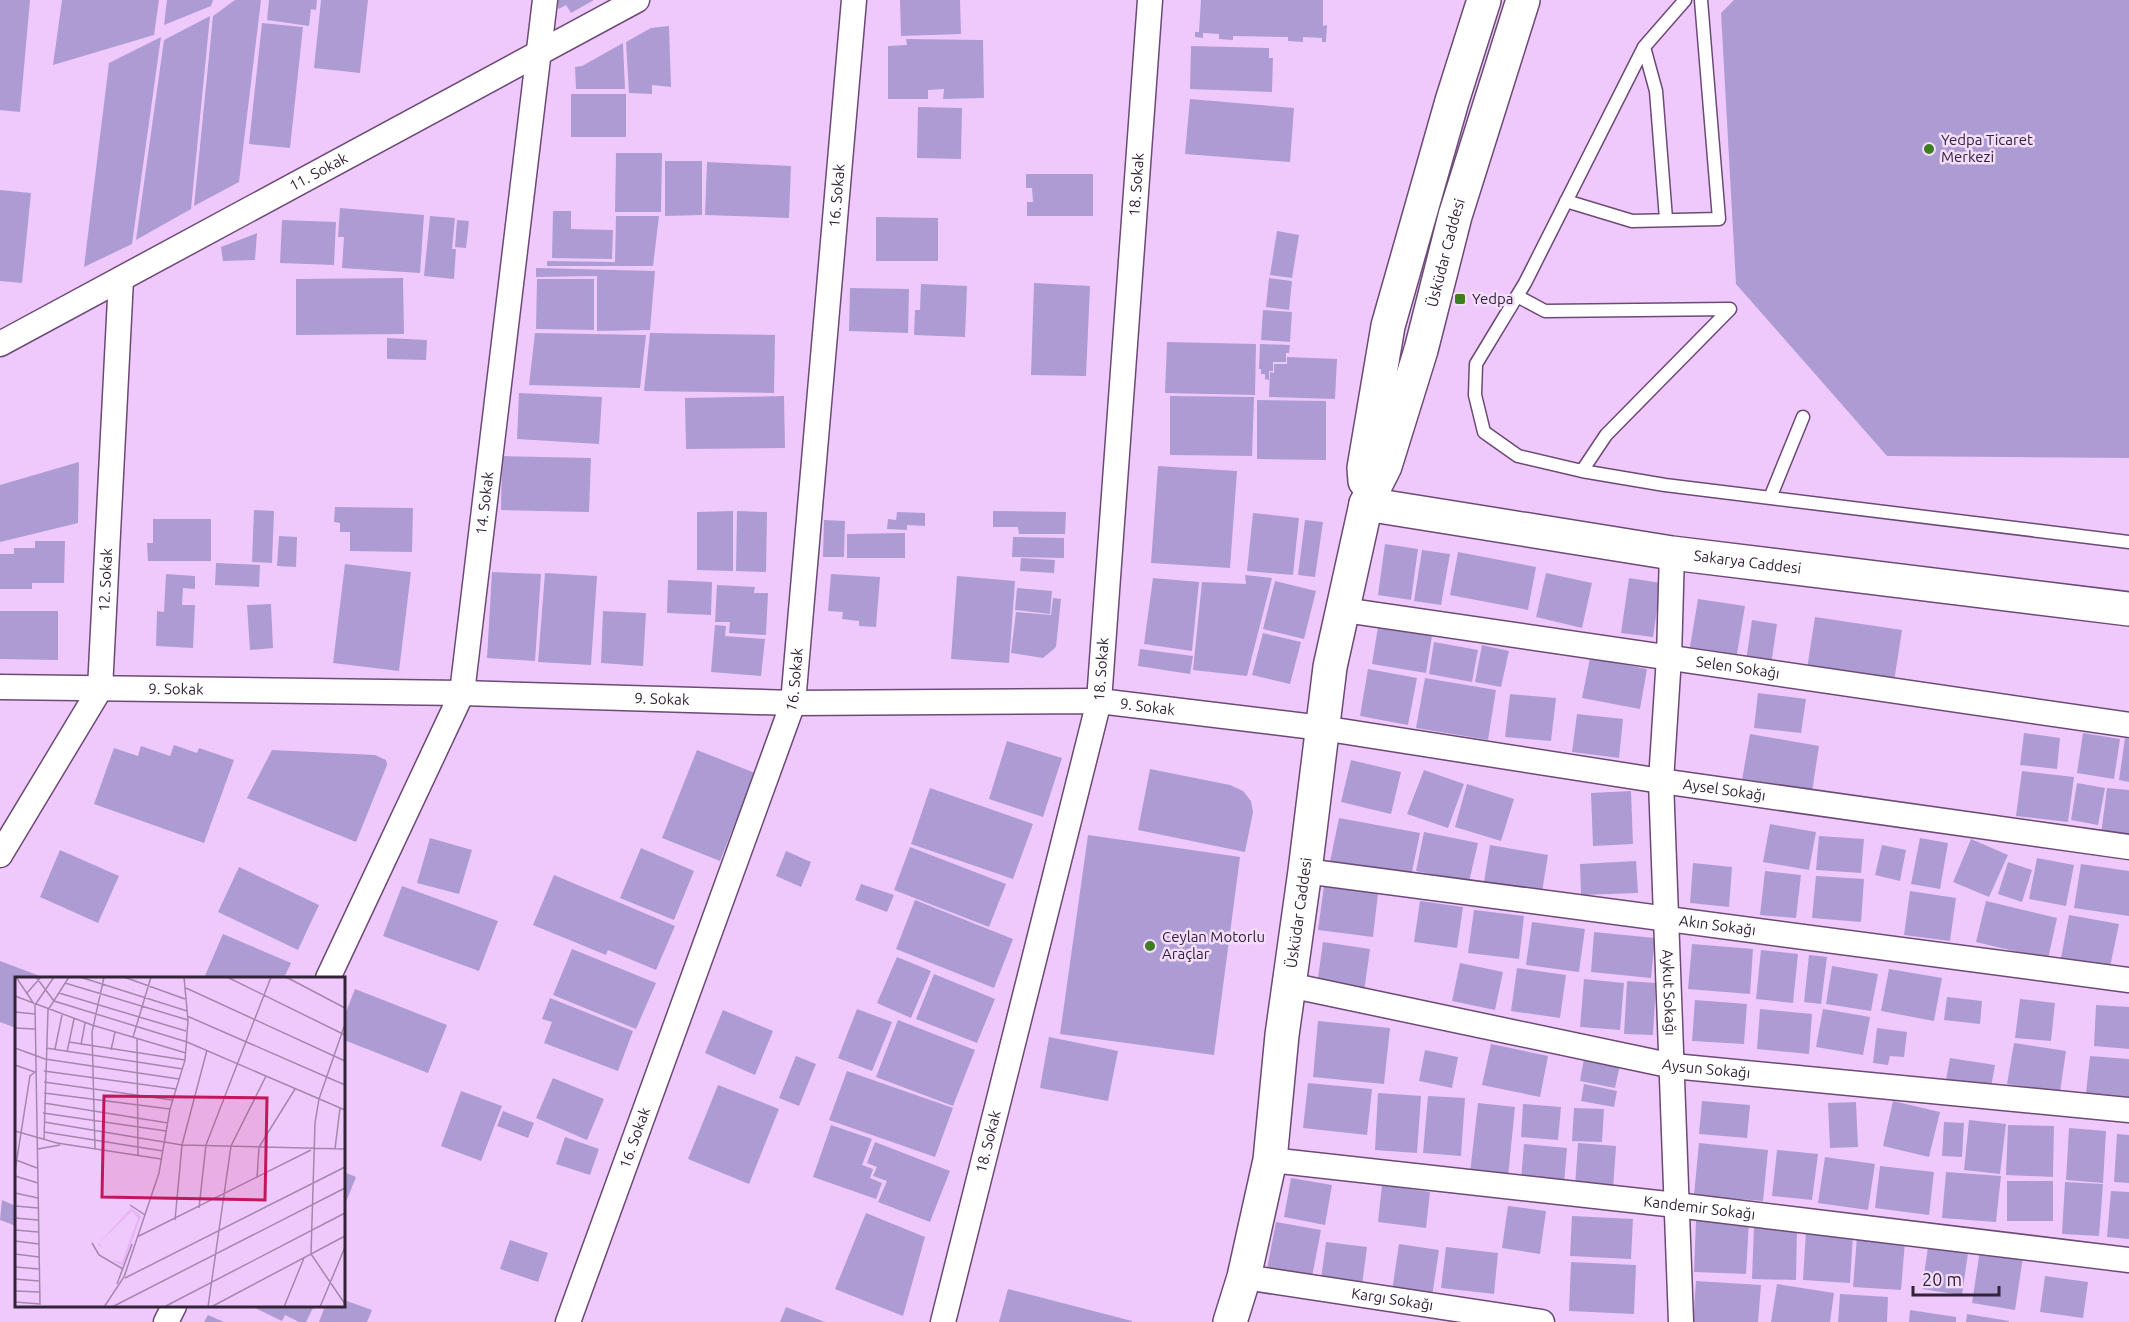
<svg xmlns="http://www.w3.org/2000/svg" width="2129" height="1322" viewBox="0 0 2129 1322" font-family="Ubuntu,sans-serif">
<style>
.building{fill:#ad9cd3}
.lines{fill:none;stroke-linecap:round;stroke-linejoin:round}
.lane-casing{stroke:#6c4a76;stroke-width:15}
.street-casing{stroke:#6c4a76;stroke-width:27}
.secondary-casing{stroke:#6c4a76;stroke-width:36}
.lane{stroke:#fff;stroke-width:12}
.street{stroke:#fff;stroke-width:24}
.secondary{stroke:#fff;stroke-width:33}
.poi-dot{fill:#3c7e20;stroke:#f4ddfb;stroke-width:2}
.labels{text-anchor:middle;stroke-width:5;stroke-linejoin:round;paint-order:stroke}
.poi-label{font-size:15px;fill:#322336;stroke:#f4ddfb;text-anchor:start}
.street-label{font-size:15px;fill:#322336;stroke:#f4ddfb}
.inset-road{fill:none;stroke:#a487ad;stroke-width:1.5}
.view{fill:#c2185b;fill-opacity:0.15;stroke:#c2185b;stroke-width:3}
.inset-edge{fill:none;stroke:#322336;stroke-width:3}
</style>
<rect width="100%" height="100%" fill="#f0c9fc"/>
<path class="building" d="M0,0H30L20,112L0,110Z
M62,0H159L154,35L53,65Z
M167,0H213L211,6L164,25Z
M235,0H261L239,182L194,206L213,16Z
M269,0H317L316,10L311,9L309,26L267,20Z
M321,0H368L360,73L314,68Z
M553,0H594L571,13L566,5L559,9Z
M900,0H960L961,34L901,36Z
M1201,0H1323V26L1327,25L1326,42H1322V38L1303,37V42L1288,41V37L1233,36V40L1219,39V34L1203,33V38L1195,37V32H1199Z
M1734,0H2129V458L1887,456L1736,284L1721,13Z
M210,16L191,209L136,240L164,40Z
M262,23L303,27L290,148L249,144Z
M669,26L671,87L652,85V94L629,93L626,42L651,28Z
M161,37L132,244L84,267L109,63Z
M906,39L983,40L984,98L943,99L944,89L928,90V99H888V46L907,45Z
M623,43L625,89H576L575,67L582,66Z
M1191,46L1269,48V58H1273L1272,92L1190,89Z
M571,94H626V137H571Z
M1190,99L1294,108L1290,162L1185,154Z
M918,107L962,108L961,159L917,158Z
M616,153H662L661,212H615Z
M665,161H702V215L665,216Z
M707,162L791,166L789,218L705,215Z
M1026,174H1093V216H1027V202H1033L1032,188H1026Z
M0,190L31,193L22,283L0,281Z
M340,208L424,215L420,273L342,268L344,237H338Z
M553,211H571V229L613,230L612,259L552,258Z
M430,216L455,218L452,249H456L454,279L424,276Z
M616,216H659L653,266H547V261L615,262Z
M876,217L938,218V261H876Z
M282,220L336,222L334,265L280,263Z
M457,220L469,221L466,248L455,247Z
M1277,231L1299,235L1292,278L1270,275Z
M257,233L255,260L223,261L221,247Z
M536,268L655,271L650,330L597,331V276L536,277Z
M403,278L404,334L296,335V279Z
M1269,278L1292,281L1289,310L1266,307Z
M537,279H594V330L536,329Z
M1034,283L1090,286L1086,376L1031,375Z
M921,284L967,286L965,337L914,335L915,310H920Z
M850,288L909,289L908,333L849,331Z
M1263,310L1292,312L1290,342L1261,340Z
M535,333L646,335L640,388L529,385Z
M650,333L775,335L774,393L644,391Z
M387,338L427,340L426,360L387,359Z
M1167,342L1256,344L1255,395L1165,393Z
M1260,344L1290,345L1289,353H1286V362H1273V371H1269V380L1265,379V374H1261V369H1259Z
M1287,357L1337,359L1335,399L1269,397L1270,372L1274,373V364H1287Z
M519,393L602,397L599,444L517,439Z
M784,396L785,448L686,449L685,398Z
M1170,396L1254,397L1252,456L1170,455Z
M1257,400L1326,401V460L1257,459Z
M502,456L591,458L589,512L501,510Z
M79,462L78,523L0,542V485Z
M1158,466L1237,471L1230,568L1151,563Z
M335,507L413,508L412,552L350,551V532H340V523L334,522Z
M254,510L274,511L272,563L252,562Z
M733,511V571L697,570V512Z
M737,511L767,512L766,572L736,571Z
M993,511L1066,512L1065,534H1019L1018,527H993Z
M897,512L925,513V526L907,525V530L887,529L888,519L896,520Z
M1253,513L1299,518L1293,575L1247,571Z
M153,519H211V561H148L147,543H153Z
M824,520L845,521L844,557H823Z
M1305,520L1323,522L1315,577L1298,575Z
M905,533V558H847V534Z
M279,536L297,537L296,567L277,566Z
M1013,537L1064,538V558L1012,557Z
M35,541H65L64,583H32V589H0V554H14V548H35Z
M1385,544L1418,549L1411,600L1378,595Z
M1422,550L1450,554L1441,605L1414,601Z
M1458,552L1536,567L1528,610L1450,595Z
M1021,558L1055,560L1054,573L1020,571Z
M216,563L260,565L259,587L215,585Z
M345,564L411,572L399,671L333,663Z
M492,572L541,574L535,661L487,658Z
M545,573L597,576L591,665L538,662Z
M1546,573L1592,583L1582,628L1536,617Z
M166,574L195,576V589L183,588L182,605H195L193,648L156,646L157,611L164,612Z
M831,574L880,577L876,627L859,626V621L842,619L843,612L828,611Z
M1245,575L1272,578L1247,676L1193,670L1202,582L1246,584Z
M957,576L1015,581L1009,663L951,659Z
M1153,578L1199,582L1192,651L1144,644Z
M1629,578L1661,583L1653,637L1621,633Z
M668,580L712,582L711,615L667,613Z
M1275,581L1316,591L1304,639L1263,629Z
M717,585L755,587L754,593H768L766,635L729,633L730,622H715Z
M1017,588L1052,591L1050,614L1015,610Z
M1053,598L1061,599L1056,647L1043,658L1011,653L1016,612L1051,615Z
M1698,599L1745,606L1737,654L1690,647Z
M271,604L273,648L250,650L247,605Z
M0,611H58V660L0,659Z
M603,611L646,613L643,666L601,663Z
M1815,617L1902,630L1894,682L1807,669Z
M1752,620L1777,624L1771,665L1746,661Z
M715,625L726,626L725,636L765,639L761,676L711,672Z
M1378,627L1432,636L1426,673L1372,664Z
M1263,633L1301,642L1290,684L1252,675Z
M1434,642L1478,650L1472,682L1429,674Z
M1482,645L1509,651L1501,687L1475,682Z
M1140,649L1193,656L1190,674L1138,666Z
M1590,658L1647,669L1640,709L1582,698Z
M1368,669L1417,678L1408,725L1360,716Z
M1425,678L1496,690L1488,740L1416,728Z
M1758,693L1806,699L1801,733L1754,728Z
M1510,694L1556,698L1551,741L1505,737Z
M1577,714L1623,719L1619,758L1572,752Z
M2024,733L2060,738L2057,769L2020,765Z
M2083,733L2120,739L2114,779L2077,773Z
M1750,734L1819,746L1812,792L1742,780Z
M2125,738L2129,739V782L2119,780Z
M1007,741L1062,758L1043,817L989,799Z
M174,745L197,753L199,748L234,760L204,843L94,804L114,748L138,756L141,746L170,756Z
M272,750L375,755L386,760L387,765L356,842L247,798Z
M697,750L755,773L720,861L662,838Z
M1351,760L1401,772L1391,814L1341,802Z
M1150,769L1230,785L1243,791L1251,801L1253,812L1245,852L1138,830Z
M1424,770L1464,784L1448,828L1407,814Z
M2022,771L2074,777L2068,822L2016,816Z
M2077,783L2105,788L2098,825L2071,820Z
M1467,784L1514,799L1501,841L1455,827Z
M930,788L1033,824L1013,879L911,844Z
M2107,788L2129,790V837L2101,834Z
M1631,791L1633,844L1593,846L1591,793Z
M1339,818L1420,833L1411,877L1330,862Z
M1770,824L1816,832L1809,870L1763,862Z
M1424,832L1478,843L1469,882L1416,871Z
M1088,835L1240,857L1214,1055L1060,1034Z
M1819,836L1864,839L1861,873L1816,870Z
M430,838L472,850L459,894L417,883Z
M1920,838L1948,843L1940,889L1911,884Z
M1971,839L2008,855L1989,897L1953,882Z
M1490,845L1548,855L1542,892L1484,882Z
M1882,845L1906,850L1900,881L1875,875Z
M910,847L1006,884L989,927L894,890Z
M641,848L694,871L674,920L620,898Z
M60,850L119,876L98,923L40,897Z
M786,851L811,862L801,887L776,876Z
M2037,858L2074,865L2066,906L2029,899Z
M1636,861L1638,893L1581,895L1580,864Z
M2008,862L2032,870L2022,902L1998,894Z
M1693,863L1732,867L1729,907L1690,903Z
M2081,864L2129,871V916L2074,908Z
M239,867L319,905L298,950L218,912Z
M1765,871L1801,875L1796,918L1760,915Z
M554,875L675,926L656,970L608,950L606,955L533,925Z
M1816,876L1864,879L1861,922L1812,918Z
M861,884L894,895L887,912L855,900Z
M402,886L498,921L479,971L383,936Z
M1324,886L1378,893L1373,937L1318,930Z
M1910,891L1956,898L1950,941L1904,935Z
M915,900L1013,939L994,988L896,949Z
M1420,901L1463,907L1457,948L1414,942Z
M1986,901L2057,918L2048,959L1976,942Z
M1474,910L1524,916L1519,959L1468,953Z
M2069,915L2119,924L2110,967L2061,958Z
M1532,922L1585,929L1579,972L1526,965Z
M1594,932L1655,938L1651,978L1591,972Z
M223,934L291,963L284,978H204Z
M1323,942L1370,949L1364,992L1317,985Z
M1692,944L1753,949L1750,994L1688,989Z
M572,949L656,983L636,1029L553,995Z
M1761,950L1798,954L1793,1003L1756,999Z
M1809,955L1827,957L1821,1004L1804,1002Z
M897,957L931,971L911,1018L877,1003Z
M0,961L45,978H16V1028L0,1022Z
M1460,963L1503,972L1495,1010L1452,1001Z
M1832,966L1878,974L1871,1011L1826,1004Z
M1517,968L1566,975L1560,1018L1511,1011Z
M1889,969L1942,978L1934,1021L1881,1011Z
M934,974L995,999L977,1043L916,1019Z
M1584,979L1624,983L1620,1030L1580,1027Z
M1627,981L1656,983L1653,1035L1624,1034Z
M355,989L447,1025L428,1073L344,1040V1017Z
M1947,997L1982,1001L1980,1024L1944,1020Z
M550,998L633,1031L618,1071L544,1043L552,1022L542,1019Z
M2020,999L2055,1003L2051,1041L2015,1038Z
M1695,1000L1747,1004L1744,1044L1692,1041Z
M2096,1005L2129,1007V1049L2094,1046Z
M857,1009L892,1022L872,1071L838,1058Z
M1760,1009L1812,1014L1809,1054L1757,1049Z
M1823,1009L1870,1017L1863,1055L1816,1047Z
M723,1010L773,1031L755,1075L705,1053Z
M898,1020L975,1050L953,1106L876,1077Z
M1318,1021L1390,1028L1384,1084L1313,1077Z
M1877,1028L1907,1032L1904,1057L1890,1056L1888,1065L1873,1063Z
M1049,1037L1118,1051L1108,1101L1040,1088Z
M2014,1043L2066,1051L2060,1092L2007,1084Z
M1491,1044L1548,1056L1540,1097L1482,1085Z
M1425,1050L1458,1057L1452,1088L1419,1081Z
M1585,1053L1621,1060L1615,1088L1580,1081Z
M796,1056L816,1064L799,1106L779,1098Z
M2090,1056L2129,1059V1097L2086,1093Z
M1950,1058L1995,1065L1991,1087L1946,1080Z
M847,1071L953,1108L935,1157L829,1120Z
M553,1078L604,1099L587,1140L536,1118Z
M1308,1083L1372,1089L1367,1135L1303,1128Z
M1584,1084L1617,1091L1614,1107L1581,1101Z
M718,1085L779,1109L749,1184L688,1159Z
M461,1091L502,1106L481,1161L441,1146Z
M1378,1093L1421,1096L1417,1153L1375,1150Z
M1428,1096L1465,1098L1461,1156L1423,1153Z
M1702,1101L1750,1105L1747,1138L1699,1134Z
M1893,1101L1940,1112L1929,1157L1883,1146Z
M1856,1102L1858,1147L1830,1148L1828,1103Z
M1478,1103L1515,1107L1508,1177L1470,1173Z
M1523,1104L1561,1107L1558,1140L1521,1137Z
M1574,1108L1604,1109L1602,1142L1572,1141Z
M503,1111L534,1123L528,1138L497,1126Z
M1969,1120L2006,1124L2000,1174L1964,1170Z
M1944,1122L1964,1123L1962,1157L1942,1156Z
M831,1125L872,1139L862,1165L873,1169L870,1178L882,1183L876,1199L813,1177Z
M2008,1125L2054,1126L2053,1177L2006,1175Z
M2069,1128L2106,1131L2103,1183L2066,1180Z
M2117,1134L2129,1135V1183L2114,1182Z
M565,1137L599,1149L590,1175L556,1164Z
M875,1142L950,1171L930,1222L878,1202L887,1181L873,1176L877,1167L867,1163Z
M1578,1143L1616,1146L1613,1189L1575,1186Z
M1699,1143L1768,1150L1763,1201L1694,1195Z
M1524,1144L1567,1148L1564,1183L1521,1179Z
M1777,1150L1818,1154L1812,1200L1772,1196Z
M1825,1157L1875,1164L1868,1210L1818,1203Z
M1880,1166L1934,1172L1929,1215L1875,1208Z
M344,1172L356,1177L344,1207Z
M1946,1172L2001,1176L1996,1222L1942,1218Z
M1291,1178L1332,1185L1325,1225L1284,1217Z
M2007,1181H2053V1221H2007Z
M2065,1182L2103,1184L2099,1236L2062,1234Z
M1382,1185L1430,1192L1426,1228L1378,1222Z
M2111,1191L2129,1192V1239L2107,1237Z
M2,1200L16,1206V1226L0,1220Z
M1508,1206L1546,1211L1540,1254L1502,1248Z
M866,1213L925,1237L903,1316L835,1289Z
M1572,1216L1633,1219L1631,1259L1570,1256Z
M1696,1220L1749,1221L1746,1274L1694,1272Z
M1276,1222L1321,1230L1312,1277L1267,1269Z
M1754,1225L1797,1226L1796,1280L1752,1279Z
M1806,1231L1853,1234L1850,1283L1803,1280Z
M1857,1237L1905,1241L1901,1290L1853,1287Z
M510,1240L548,1253L538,1282L500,1269Z
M1326,1242L1367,1247L1362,1285L1321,1279Z
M1399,1244L1439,1250L1432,1297L1392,1291Z
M1446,1247L1498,1253L1494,1294L1441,1288Z
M1928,1247L1968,1253L1962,1295L1922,1289Z
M1980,1250L2023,1257L2015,1310L1972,1303Z
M1571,1262L1636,1265L1634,1314L1569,1311Z
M2045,1276L2088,1282L2083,1318L2040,1312Z
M1696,1281L1761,1285L1758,1322H1693Z
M1777,1284L1834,1293L1830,1322H1771Z
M1008,1289L1132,1321V1322H999Z
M1840,1294L1888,1297L1887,1322H1838Z
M344,1300L372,1310L367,1322H319L325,1306H344Z
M251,1306H314L306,1322H299L285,1315L282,1321Z
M786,1307L825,1322H780Z
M1910,1310L1956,1317V1322H1909Z
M1967,1314L2009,1321V1322H1966Z
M208,1315L224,1322H204Z"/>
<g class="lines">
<defs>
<path id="lane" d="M1685,0L1644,47L1525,283L1476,364L1475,395L1484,432L1518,456L1582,471L1665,485L2129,542
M1644,47L1656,91L1666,219
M1566,201L1632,221L1719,219L1701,0
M1517,296L1545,311L1730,309
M1582,471L1606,435L1730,309
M1770,498L1803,417"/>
<g id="street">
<path id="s1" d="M0,344L637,0"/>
<path id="s2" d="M1672,553L1669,657L1661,781L1681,1322"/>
<path id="s3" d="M1344,610L2129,725"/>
<path id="s4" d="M0,687L462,693L793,703L1099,701L1322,728L1661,781L2129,847"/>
<path id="s5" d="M0,855L100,689L121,279"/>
<path id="s6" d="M1305,871L2129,980"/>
<path id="s7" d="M328,978L462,693L545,0"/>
<path id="s8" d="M1289,985L1673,1066L2129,1110"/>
<path id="s9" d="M1270,1160L1676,1205L2129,1260"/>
<path id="s10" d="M1244,1277L1542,1322"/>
<path d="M166,1322L174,1306"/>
<path id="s11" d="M568,1322L793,703L854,0"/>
<path id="s12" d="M943,1322L1099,701L1150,0"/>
</g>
<g id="secondary">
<path d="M1365,481L1364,468L1388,326L1452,101L1484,0"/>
<path id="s13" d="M1366,504L1672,553L2129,609"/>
<path id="s14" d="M1230,1322L1244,1277L1270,1160L1282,1035L1305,871L1330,667L1366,504L1385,466L1421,350L1455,216L1523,0"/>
</g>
</defs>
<use href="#lane" class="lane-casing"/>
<use href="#street" class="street-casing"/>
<use href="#secondary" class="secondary-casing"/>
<use href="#lane" class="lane"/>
<use href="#street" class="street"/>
<use href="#secondary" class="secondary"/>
</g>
<g class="poi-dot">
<circle cx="1929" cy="149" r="6"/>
<rect x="1454" y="293" width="12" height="12" rx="3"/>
<circle cx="1150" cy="946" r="6"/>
</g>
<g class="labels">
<g class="poi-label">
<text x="1941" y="145">Yedpa Ticaret<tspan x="1941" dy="17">Merkezi</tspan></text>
<text x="1472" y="304">Yedpa</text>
<text x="1162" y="942">Ceylan Motorlu<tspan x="1162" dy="17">Araçlar</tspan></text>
</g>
<g class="street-label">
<text dy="5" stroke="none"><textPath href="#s1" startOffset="362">11. Sokak</textPath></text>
<text dy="5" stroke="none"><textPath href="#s12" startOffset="1158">18. Sokak</textPath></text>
<text dy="5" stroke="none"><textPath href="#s11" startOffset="1168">16. Sokak</textPath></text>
<text dy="5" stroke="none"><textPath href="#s14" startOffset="1095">Üsküdar Caddesi</textPath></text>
<text dy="5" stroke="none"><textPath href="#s7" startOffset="506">14. Sokak</textPath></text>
<text dy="5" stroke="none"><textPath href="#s13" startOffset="386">Sakarya Caddesi</textPath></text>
<text dy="5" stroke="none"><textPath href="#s5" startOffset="303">12. Sokak</textPath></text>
<text dy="5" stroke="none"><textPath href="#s3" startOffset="398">Selen Sokağı</textPath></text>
<text dy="5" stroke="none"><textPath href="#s12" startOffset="672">18. Sokak</textPath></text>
<text dy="5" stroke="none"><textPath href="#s11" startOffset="682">16. Sokak</textPath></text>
<text dy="5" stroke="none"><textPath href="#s4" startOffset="176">9. Sokak</textPath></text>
<text dy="5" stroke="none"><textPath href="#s4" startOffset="662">9. Sokak</textPath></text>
<text dy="5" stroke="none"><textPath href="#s4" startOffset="1148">9. Sokak</textPath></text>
<text dy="5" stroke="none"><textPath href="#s4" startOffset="1731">Aysel Sokağı</textPath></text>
<text dy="5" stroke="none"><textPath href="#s14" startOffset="416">Üsküdar Caddesi</textPath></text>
<text dy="5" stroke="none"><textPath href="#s6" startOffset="416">Akın Sokağı</textPath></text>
<text dy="5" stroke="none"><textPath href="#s2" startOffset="440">Aykut Sokağı</textPath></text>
<text dy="5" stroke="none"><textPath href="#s8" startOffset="426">Aysun Sokağı</textPath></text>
<text dy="5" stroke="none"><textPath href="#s11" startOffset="196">16. Sokak</textPath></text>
<text dy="5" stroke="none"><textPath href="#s12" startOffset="186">18. Sokak</textPath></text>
<text dy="5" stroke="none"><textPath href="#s9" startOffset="432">Kandemir Sokağı</textPath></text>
<text dy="5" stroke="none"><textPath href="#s10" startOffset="150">Kargı Sokağı</textPath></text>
</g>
</g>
<g transform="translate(15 977)">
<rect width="330" height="330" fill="#f0c9fc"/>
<path d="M116,231L126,239L108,289L97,283L107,285L123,241L117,234L84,266L88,271L82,268Z" fill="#e9b2fa"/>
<path class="inset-road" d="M1,0L19,27M21,0L39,24L172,65L330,133M65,0L172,34M109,0L170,22M212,0L330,58M271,0L330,31M50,6L173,43M171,11L330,84M12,16L26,0M44,16L171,54M0,19L77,48L171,76M20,28L39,0M0,35L20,37M172,39L330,108M330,47L304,122L300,146L296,277L330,327M0,51L20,52M118,60L136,0M122,61L123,178M54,65L170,83M66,68L70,46M0,71L30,82L164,102M31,71L168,92M40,72L47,38M96,73L100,55M52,75L59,42M0,88L20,95L15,99L0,194M29,94L161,112M29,105L157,123M29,116L155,132M29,126L153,146M28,136L151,154M29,145L167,168L330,172M0,154L42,166L146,182M29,155L148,174M29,163L33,33L54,0M23,172L45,168M80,172L77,55L89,0M320,172L325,131M1,183L22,191M0,199L23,206M242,201L244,170L280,112M0,216L23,221M115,228L130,238M0,229L23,231M184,231L191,168L256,0M0,241L23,243M160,243L167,168L192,73M0,253L23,255M122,260L296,173M0,264L24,267M77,266L84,278L108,292M0,277L24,280M0,290L24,292M110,301L330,190M0,302L24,304M102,307L117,267M0,314L24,315M0,325L25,327L20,28M89,330L109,300L144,196L155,132L170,83L173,43L169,0M97,330L330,211M149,330L330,236M193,330L216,169L251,99M196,330L330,259M269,330L289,281M305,330L330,270"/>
<path class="view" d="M89,119L252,121L250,223L87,220Z"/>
<rect width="330" height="330" class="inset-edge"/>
</g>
<path d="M1913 1286v9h86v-9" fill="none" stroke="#322336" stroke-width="3"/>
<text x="1922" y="1286" font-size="18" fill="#322336" stroke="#f4ddfb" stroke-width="4.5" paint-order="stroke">20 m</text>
</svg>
